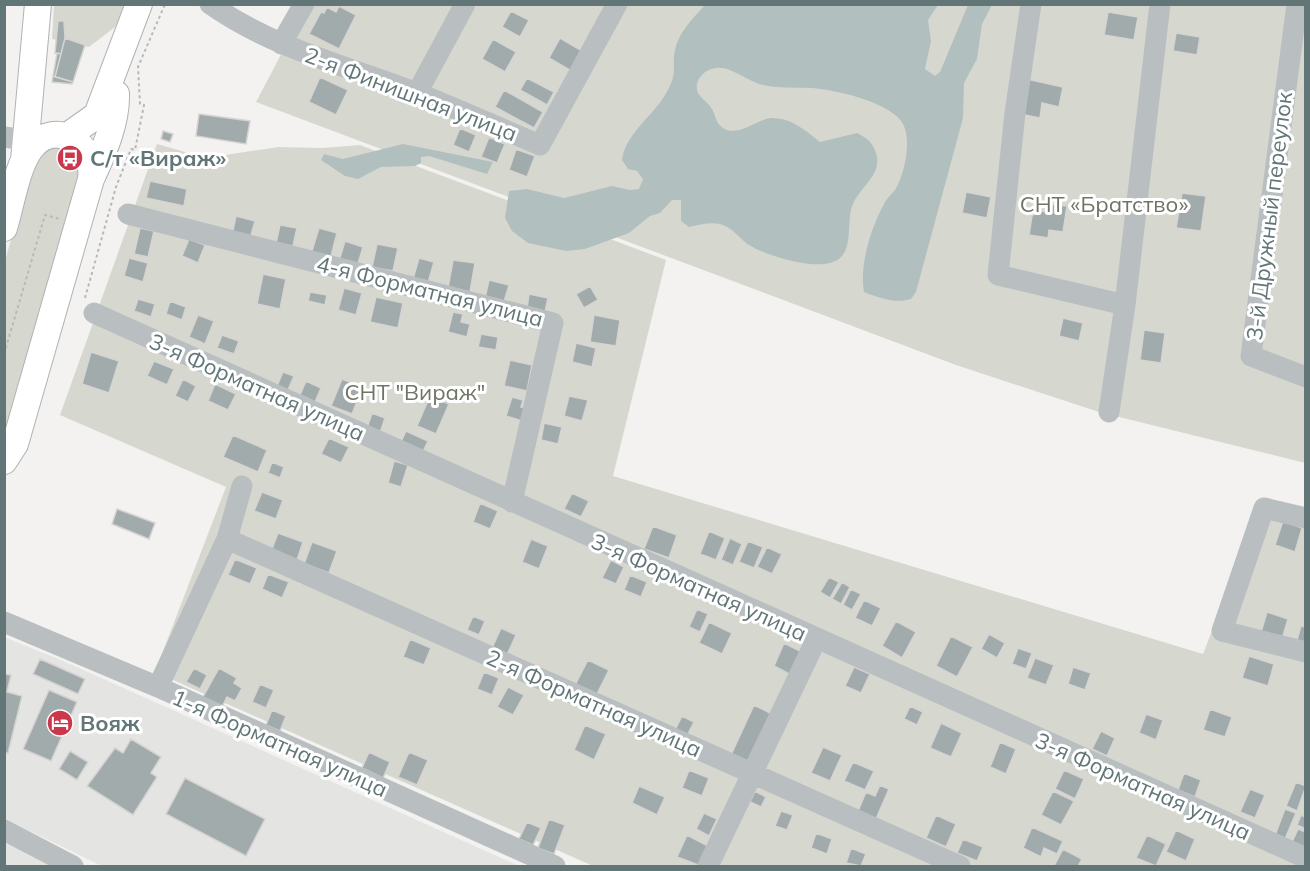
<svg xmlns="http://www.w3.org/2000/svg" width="1310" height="871" viewBox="0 0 1310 871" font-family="Mulish,sans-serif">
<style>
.built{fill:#e4e4e3}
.green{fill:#d6d8d0}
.water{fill:#b1c0bf}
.building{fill:#a1abac;stroke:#d5d4d3;stroke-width:1.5}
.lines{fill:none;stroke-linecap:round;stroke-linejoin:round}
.major-casing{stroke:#adb3b4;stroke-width:28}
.path{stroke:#b5b9ba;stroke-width:2;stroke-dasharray:3 3;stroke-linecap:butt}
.minor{stroke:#b9bfc0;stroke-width:21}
.major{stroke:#fff;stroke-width:26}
.labels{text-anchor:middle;stroke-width:6;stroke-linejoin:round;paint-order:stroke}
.street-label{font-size:22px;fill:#627678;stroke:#fff}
.poi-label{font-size:22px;font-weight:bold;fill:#627678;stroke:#fff;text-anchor:start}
.park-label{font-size:22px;fill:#6e7564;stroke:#fff}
</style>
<rect width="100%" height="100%" fill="#f4f2f0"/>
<path class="built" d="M4,637L68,663L519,866H102L5,819Z
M5,834L70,866H5Z"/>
<path class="green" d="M54,5H127L115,27L89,47L52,39Z
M307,5H1305V463L1099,412L956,365L256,102Z
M157,144L206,158L278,147L322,148L360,145L666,260L613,476L1203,654L1261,503L1305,514V866H593L155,672L226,487L60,415Z
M67,146L83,167L5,448V261L33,161L44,148Z"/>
<path class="water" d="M705,5H938L928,20L931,41L925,69L935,76L940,72L968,5H992L982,24L977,59L964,83L963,118L916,292L911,299C894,304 880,298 864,292C859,265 871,228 884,204C886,199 891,195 895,190C905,174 913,136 901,121C886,101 835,90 812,88C796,87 779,89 763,85C748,82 731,66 716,68C704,69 693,81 698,93C701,98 707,102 710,106C714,111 715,118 718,123C733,143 755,119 772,118C792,118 806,131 820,142L857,133C865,137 870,140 874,148C886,173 862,184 853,204C845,221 856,254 833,262C813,270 767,256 749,245C738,238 734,228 720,224C710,222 699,225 689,227L681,221V200H672L660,213L650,216L629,233L585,249L566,251L528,243L512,231L505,218L509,191L527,189L564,198L612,186L630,190L639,189L643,179L637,171L628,169L622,160C626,133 652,117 665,95C680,71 670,67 676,46C680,31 695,16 705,5Z
M403,144L493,162L487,174L429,156L421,157V163L415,166L381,167L358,179L345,176L321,160L324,154L343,159Z"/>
<path class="building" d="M339,6L356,15L339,49L309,34L321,12L324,13L327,7L336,12Z
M511,11L529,20L520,37L502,27Z
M1108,12L1138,17L1134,40L1104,35Z
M58,21H64L65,38L61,54L55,53Z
M1176,33L1200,37L1197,55L1173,51Z
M65,38L85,45L73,82L55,77Z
M560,38L584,52L573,72L549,58Z
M493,39L516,52L505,72L482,59Z
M57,53L61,54L55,77L53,76Z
M53,76L73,82L72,84L52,82Z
M320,77L348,90L336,115L309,102Z
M527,78L554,92L547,105L520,90Z
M1022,78L1063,87L1059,107L1042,103L1040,118L1015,113Z
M504,90L543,112L534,128L495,107Z
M199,114L250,121L246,144L196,136Z
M460,128L476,135L469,152L453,145Z
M163,131L173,134L170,142L161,139Z
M489,137L505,144L497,163L481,157Z
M516,149L535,156L527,177L509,170Z
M150,181L187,189L184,206L146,198Z
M966,192L991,197L987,218L962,213Z
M1182,193L1206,196L1201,231L1176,228Z
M1049,204L1067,206L1063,232L1049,230L1048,238L1029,235L1032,216L1039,211L1048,212Z
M236,216L255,221L250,239L232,235Z
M280,225L297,228L293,246L276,243Z
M140,228L154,231L148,257L134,254Z
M319,228L337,233L330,260L311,254Z
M189,239L205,245L198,263L182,256Z
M345,241L363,247L357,267L339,261Z
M377,244L398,248L393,271L372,267Z
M129,258L148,263L143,282L124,276Z
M419,258L434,262L428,283L413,279Z
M453,260L475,263L470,292L448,288Z
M263,274L286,279L280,309L257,304Z
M489,280L509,285L504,302L485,298Z
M590,286L598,300L584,308L576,294Z
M344,288L362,293L356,315L338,310Z
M310,292L327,295L325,305L308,301Z
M529,294L548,298L545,312L527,309Z
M376,297L403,303L398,328L370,322Z
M138,299L155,304L151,317L134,311Z
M170,301L186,307L182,320L166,314Z
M453,312L463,314L461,322L470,324L467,337L448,332Z
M198,315L214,321L205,344L189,337Z
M594,315L620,320L616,346L590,342Z
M1063,318L1083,323L1079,341L1059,336Z
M1144,330L1165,333L1161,363L1140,360Z
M481,334L498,337L496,350L478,347Z
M222,335L239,341L234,354L217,348Z
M576,343L596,348L592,367L572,362Z
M91,352L119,361L109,393L82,384Z
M510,360L532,365L527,391L504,386Z
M154,361L174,369L167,385L147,376Z
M283,372L294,376L288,390L277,386Z
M183,379L196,386L188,402L175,396Z
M342,379L363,387L352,414L331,406Z
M306,381L321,388L315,402L300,395Z
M215,384L236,394L228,410L208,401Z
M430,396L449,404L436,434L417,426Z
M569,396L588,400L582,421L564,416Z
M512,397L523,400L521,407L528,409L525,422L506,416Z
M372,413L385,418L380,433L367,428Z
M544,423L562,427L558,444L541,440Z
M406,431L428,441L422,454L400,444Z
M233,435L267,450L258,472L223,457Z
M329,438L349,447L341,463L321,454Z
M394,461L408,465L401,487L388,483Z
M272,462L284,467L280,478L268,473Z
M262,492L283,500L276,519L254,511Z
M572,493L589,501L581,517L564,509Z
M480,503L498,511L490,529L473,522Z
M117,509L155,523L149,539L112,524Z
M1283,521L1302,528L1295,552L1275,545Z
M653,526L677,535L669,558L644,549Z
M709,531L725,538L716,560L700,554Z
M278,533L303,542L296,563L270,554Z
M730,538L742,544L733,565L721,560Z
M531,539L548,546L539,569L522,562Z
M748,541L763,547L754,568L739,562Z
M312,542L337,551L329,573L304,564Z
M767,547L782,554L772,574L757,567Z
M235,559L257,568L250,584L228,575Z
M611,560L624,567L616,584L602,578Z
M268,574L289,582L282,598L262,589Z
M630,575L647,582L641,597L624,590Z
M829,577L839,582L830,598L820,592Z
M842,582L850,587L841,604L832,599Z
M851,589L861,594L852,610L843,605Z
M864,600L881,608L872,626L855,618Z
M697,609L708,614L700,632L689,627Z
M1267,612L1288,619L1282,639L1261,632Z
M473,616L485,621L479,635L467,630Z
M896,621L916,632L902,658L882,646Z
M709,622L732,633L722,654L699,643Z
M1301,626L1306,627V645L1296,643Z
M501,628L516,635L507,655L492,648Z
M989,634L1005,643L997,658L981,649Z
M951,636L973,647L957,677L936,666Z
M410,639L431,648L424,665L403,657Z
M784,643L804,653L793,676L774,666Z
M1018,648L1032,653L1026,669L1012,664Z
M1249,656L1274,664L1268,686L1242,678Z
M1035,658L1054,665L1046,685L1027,678Z
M40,659L85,679L78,694L33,674Z
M588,660L609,670L595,698L574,687Z
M854,667L870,674L861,693L845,686Z
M1073,667L1091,673L1085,690L1068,684Z
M194,668L207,675L200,689L186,682Z
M219,668L237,678L234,683L242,688L235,701L227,697L222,707L203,697Z
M484,672L499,678L492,695L477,689Z
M4,674L11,675L7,692L22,696L8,753H4Z
M260,684L274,690L266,708L252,702Z
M508,687L524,695L513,715L497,707Z
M49,690L77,702L51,761L23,749Z
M754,705L772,714L748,765L730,757Z
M910,706L923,712L917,725L904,719Z
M1210,709L1232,717L1225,737L1203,730Z
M272,710L286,716L280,731L266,725Z
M1146,714L1163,720L1156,740L1139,733Z
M682,716L694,722L686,738L674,732Z
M941,723L962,733L951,757L930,748Z
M585,725L606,734L594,760L574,750Z
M1101,731L1115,738L1107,756L1092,749Z
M131,739L161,757L151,773L157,777L133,815L87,786L115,748L123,753Z
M1000,742L1016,749L1006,774L990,767Z
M823,747L842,755L830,781L811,773Z
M70,751L88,762L77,780L59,769Z
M369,752L390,762L383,778L362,768Z
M409,752L428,760L417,785L398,777Z
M853,762L874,771L865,790L844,781Z
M689,770L709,778L702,796L682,788Z
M1064,770L1084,779L1075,799L1055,789Z
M1184,773L1201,780L1195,797L1178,790Z
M185,778L265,819L246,856L166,814Z
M1296,782L1306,786L1297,811L1286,806Z
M880,785L889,789L876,819L858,811L866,792L875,796Z
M639,786L665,797L657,815L632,803Z
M1250,789L1265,795L1255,818L1240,812Z
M755,791L766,797L761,807L750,802Z
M1053,791L1074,801L1061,825L1041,815Z
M1285,809L1296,813L1285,839L1275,835Z
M781,811L793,815L787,830L775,826Z
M704,813L717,819L709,836L696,829Z
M936,815L956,824L946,847L926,838Z
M1301,815L1306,817V829L1297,825Z
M549,819L565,825L554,854L538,848Z
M527,822L541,828L533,845L519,839Z
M1032,827L1063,841L1057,854L1044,848L1041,857L1023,848Z
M1298,829L1306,832V848L1292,842Z
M1176,830L1195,839L1186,861L1166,852Z
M816,833L832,839L827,854L811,848Z
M687,835L710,847L701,866L677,857Z
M1147,835L1166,844L1156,866L1136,858Z
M963,839L983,847L977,861L957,853Z
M851,848L866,854L861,866L846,863Z
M1063,849L1082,859L1078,866H1054Z"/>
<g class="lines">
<defs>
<path id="major" d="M66,137L97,115L139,4
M24,160L38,4
M91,179C103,153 117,123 116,94
M4,228C11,205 17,166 31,148C55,118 96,144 91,179L15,444L4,461"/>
</defs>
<use href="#major" class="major-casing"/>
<path class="path" d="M85,298L116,187L131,149L135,150L144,105L140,104L138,67L165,4
M4,354L45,215L60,219"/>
<path class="minor" d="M210,4C272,48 347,66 417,93C458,109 499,128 540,145L617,4
M1031,4L1015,113L998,275L1125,305
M1297,4L1251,356L1306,377
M281,44L304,4
M417,93L465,4
M4,137L26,140
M128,214L553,323L512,502
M94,313L1306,858
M1109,412L1125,305L1160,4
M1306,518L1264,508L1222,631L1306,652
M227,539L960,866
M4,622L158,687L555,866
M158,687L227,539L242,486
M4,830L73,866
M708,866L816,640"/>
<use href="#major" class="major"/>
</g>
<defs>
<symbol id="bus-disc" viewBox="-11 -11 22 22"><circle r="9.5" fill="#cb384b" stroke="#fff"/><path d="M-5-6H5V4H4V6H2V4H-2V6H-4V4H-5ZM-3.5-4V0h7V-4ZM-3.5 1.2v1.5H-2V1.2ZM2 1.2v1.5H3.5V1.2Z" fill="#fff"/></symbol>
<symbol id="hotel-disc" viewBox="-11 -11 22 22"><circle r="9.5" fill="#cb384b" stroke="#fff"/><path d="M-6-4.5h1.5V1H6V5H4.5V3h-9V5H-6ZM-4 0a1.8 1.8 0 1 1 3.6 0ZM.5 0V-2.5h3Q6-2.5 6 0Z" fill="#fff"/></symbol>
</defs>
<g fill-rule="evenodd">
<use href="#bus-disc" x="55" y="143" width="30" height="30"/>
<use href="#hotel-disc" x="45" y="708" width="30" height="30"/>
</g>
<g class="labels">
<g class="street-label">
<text transform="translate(411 94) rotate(21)" y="8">2-я Финишная улица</text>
<text transform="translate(1269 216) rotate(-83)" y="8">3-й Дружный переулок</text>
<text transform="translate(430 291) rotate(14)" y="8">4-я Форматная улица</text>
<text transform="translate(257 387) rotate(24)" y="8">3-я Форматная улица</text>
<text transform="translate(699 587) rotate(24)" y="8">3-я Форматная улица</text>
<text transform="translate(594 703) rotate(24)" y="8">2-я Форматная улица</text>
<text transform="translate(280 743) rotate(24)" y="8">1-я Форматная улица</text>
<text transform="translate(1143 786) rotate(24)" y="8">3-я Форматная улица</text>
</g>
<g class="poi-label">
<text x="90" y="166">С/т «Вираж»</text>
<text x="80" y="731">Вояж</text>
</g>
<g class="park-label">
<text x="1104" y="212">СНТ «Братство»</text>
<text x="415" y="400">СНТ "Вираж"</text>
</g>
</g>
<rect width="1310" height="871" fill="none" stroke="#627678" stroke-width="12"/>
</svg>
